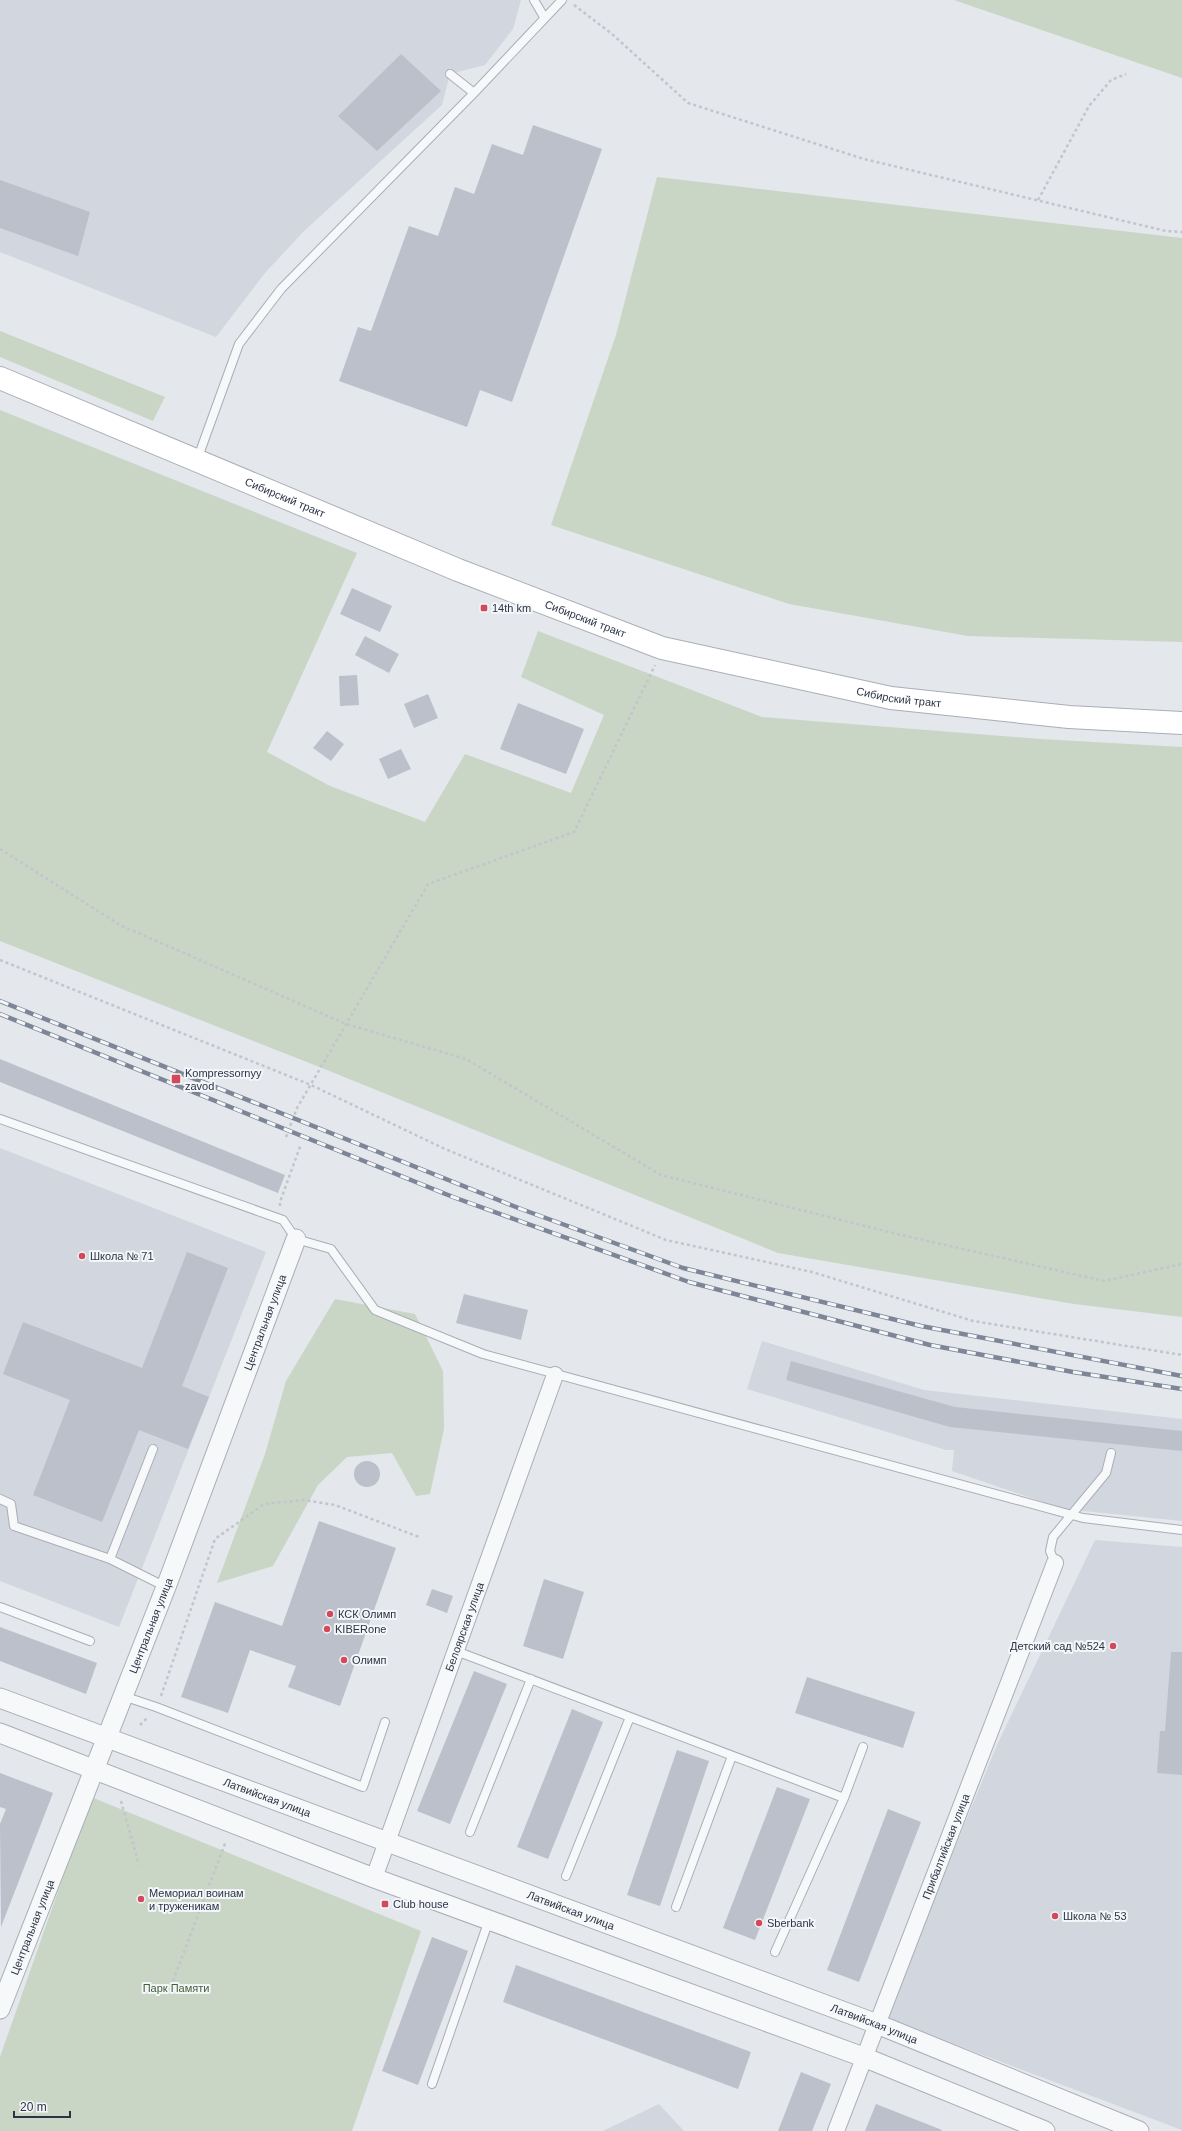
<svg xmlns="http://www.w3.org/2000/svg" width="1182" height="2131" viewBox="0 0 1182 2131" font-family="Arial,sans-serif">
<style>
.built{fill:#d2d6de}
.green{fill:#c9d6c5}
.building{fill:#bbc0ca}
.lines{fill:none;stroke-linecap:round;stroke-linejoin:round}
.service-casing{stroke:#a9aeb7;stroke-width:10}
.minor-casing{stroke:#a9aeb7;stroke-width:18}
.tertiary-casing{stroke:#a9aeb7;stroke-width:21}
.secondary-casing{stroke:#a9aeb7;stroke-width:24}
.path{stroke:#c2c5cb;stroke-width:2.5;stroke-dasharray:3 3;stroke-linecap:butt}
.service{stroke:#f7f8fa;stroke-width:8}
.minor{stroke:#f7f8fa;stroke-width:16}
.tertiary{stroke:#f7f8fa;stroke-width:19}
.secondary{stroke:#fff;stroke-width:22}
.rail-casing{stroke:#7d8696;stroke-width:4.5}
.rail{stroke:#f4f6f9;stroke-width:3;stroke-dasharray:9;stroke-linecap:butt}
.poi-dot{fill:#d1495b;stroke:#f4f6f9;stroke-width:1.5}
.labels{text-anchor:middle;stroke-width:4;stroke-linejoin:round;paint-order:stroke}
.street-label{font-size:11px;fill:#2b3445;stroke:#f4f6f9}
.poi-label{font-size:11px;fill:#2b3445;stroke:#f4f6f9;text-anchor:start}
.park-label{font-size:11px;fill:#3f6138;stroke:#f4f6f9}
</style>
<rect width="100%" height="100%" fill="#e4e7ec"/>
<path class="built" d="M0,0H521L513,29L485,65L450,74L442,105L303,232L265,273L216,337L0,252Z
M0,1148L266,1252L119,1627L0,1581Z
M762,1341L924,1390L1182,1419V1521L1064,1509L952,1471L954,1450H946L747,1389Z
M1095,1540L1182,1547V2130L885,2018L997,1745Z
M659,2104L684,2131H603Z"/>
<path class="green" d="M954,0H1182V78Z
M657,177L1182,238V642L968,636L789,604L551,525L616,335Z
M0,331L165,397L153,421L0,357Z
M0,410L357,553L267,752L330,786L425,822L465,754L571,793L604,715L521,677L538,631L762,717L1041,739L1182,747V1317L1074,1304L778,1253L322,1068L0,941Z
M335,1299L415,1314L443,1371L444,1429L430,1494L416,1496L392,1453L347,1457L318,1485L273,1566L217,1583L265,1454L286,1381Z
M91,1797L421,1931L352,2131H0V2057Z"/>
<path class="building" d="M401,54L441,91L377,151L338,116Z
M533,125L602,149L512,402L480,390L467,427L339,381L358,327L371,331L409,226L438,236L455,187L474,194L492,144L523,155Z
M0,180L90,212L78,256L0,228Z
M352,588L392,606L380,632L340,614Z
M365,636L399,654L389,673L355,655Z
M357,675L359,705L340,706L339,676Z
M428,694L438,718L414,728L404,704Z
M518,703L584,729L566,774L500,749Z
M327,731L344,744L331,761L313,748Z
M401,749L411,769L388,779L379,759Z
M0,1059L285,1175L278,1193L0,1082Z
M187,1252L228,1268L182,1386L209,1397L188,1449L139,1430L102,1522L33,1495L70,1400L3,1374L23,1322L142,1368Z
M464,1294L528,1310L521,1340L456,1323Z
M791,1361L955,1407L1182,1431V1451L950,1427L786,1380Z
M354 1474a13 13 0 1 1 26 0a13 13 0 1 1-26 0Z
M319,1521L396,1548L340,1706L288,1687L296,1666L250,1650L228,1713L181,1697L215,1602L282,1626Z
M544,1579L584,1592L563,1659L523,1646Z
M432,1589L453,1596L447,1613L426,1605Z
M0,1627L97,1663L86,1694L0,1661Z
M1171,1652H1182V1775L1157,1773L1160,1731H1165Z
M474,1671L507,1684L450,1824L417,1811Z
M807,1677L915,1712L903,1748L795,1713Z
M572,1709L603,1722L548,1859L517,1847Z
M677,1750L709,1761L660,1906L627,1895Z
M0,1773L53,1793L1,1927L0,1824L6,1809L0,1807Z
M777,1787L810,1799L755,1940L723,1928Z
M888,1809L921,1822L859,1982L827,1970Z
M432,1937L468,1951L418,2085L382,2071Z
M516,1965L751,2052L738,2089L503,2002Z
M801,2072L831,2084L812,2131H778Z
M876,2104L942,2130L941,2131H865Z"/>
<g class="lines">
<defs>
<path id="service" d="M534,0L544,17
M450,74L474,93
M197,460L239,344L281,289L474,93L562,0
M0,1119L283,1220L296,1239L331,1249L375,1310L483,1354L1083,1518L1182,1530
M0,1499L11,1504L14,1526L110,1559L166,1587
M110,1559L153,1449
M1055,1563L1050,1551L1053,1537L1106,1473L1111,1453
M0,1607L90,1641
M456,1651L844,1798L863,1747
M123,1696L156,1707L363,1787L385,1722
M470,1832L531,1679
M566,1876L630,1717
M676,1907L732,1756
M775,1952L844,1798
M432,2084L489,1920"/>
<g id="minor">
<path id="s1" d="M374,1878L555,1375"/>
<path id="s2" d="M836,2131L1055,1563"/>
</g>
<g id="tertiary">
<path id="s3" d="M0,1698L877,2024L1139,2131"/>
<path d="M0,1733L374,1878L866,2058L1045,2131"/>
<path id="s4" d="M0,2009L166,1587L296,1239"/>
</g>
<g id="secondary">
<path id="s5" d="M0,378L458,570L662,648L891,698L1069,717L1182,723"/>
</g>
</defs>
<use href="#service" class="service-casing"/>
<use href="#minor" class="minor-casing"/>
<use href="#tertiary" class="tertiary-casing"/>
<use href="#secondary" class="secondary-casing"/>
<path class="path" d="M574,5L612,34L688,103L864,159L1166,231L1182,232
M1038,200L1089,106L1111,80L1126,74
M0,849L120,925L346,1024L466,1059L661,1175L897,1234L1104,1281L1182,1264
M0,960L311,1085L445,1149L666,1240L812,1272L973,1321L1182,1355
M286,1137L297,1108L428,884L574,832L655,665
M280,1206V1202L301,1144
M161,1696L215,1539L264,1504L304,1500L335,1505L419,1537
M140,1725L147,1718
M121,1801L139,1865
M173,1981L226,1841"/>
<use href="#service" class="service"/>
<use href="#minor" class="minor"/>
<use href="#tertiary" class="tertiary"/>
<use href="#secondary" class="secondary"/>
<defs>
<path id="rail" d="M0,1001L521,1209L683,1268L921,1326L1182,1376
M0,1014L453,1197L689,1282L930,1345L1073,1372L1182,1389"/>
</defs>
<use href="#rail" class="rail-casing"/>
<use href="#rail" class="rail"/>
</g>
<g class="poi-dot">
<rect x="480" y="604" width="8" height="8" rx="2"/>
<rect x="171" y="1074" width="10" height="10" rx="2"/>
<circle cx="82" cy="1256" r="4"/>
<circle cx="330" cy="1614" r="4"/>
<circle cx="327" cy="1629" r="4"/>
<circle cx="1113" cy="1646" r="4"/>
<circle cx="344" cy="1660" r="4"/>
<circle cx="141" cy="1899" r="4"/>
<rect x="381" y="1900" width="8" height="8" rx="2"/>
<circle cx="1055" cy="1916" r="4"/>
<circle cx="759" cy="1923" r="4"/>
</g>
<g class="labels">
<g class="street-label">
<text dy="4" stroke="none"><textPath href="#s5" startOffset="309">Сибирский тракт</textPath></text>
<text dy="4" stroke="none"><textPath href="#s5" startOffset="633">Сибирский тракт</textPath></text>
<text dy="4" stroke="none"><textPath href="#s5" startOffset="957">Сибирский тракт</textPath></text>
<text dy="4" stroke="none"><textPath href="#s4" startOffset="736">Центральная улица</textPath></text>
<text dy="4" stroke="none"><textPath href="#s4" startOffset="412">Центральная улица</textPath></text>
<text dy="4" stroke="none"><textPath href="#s1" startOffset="267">Белоярская улица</textPath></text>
<text dy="4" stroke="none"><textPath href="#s3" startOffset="285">Латвийская улица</textPath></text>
<text dy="4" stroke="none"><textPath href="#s2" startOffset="305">Прибалтийская улица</textPath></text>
<text dy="4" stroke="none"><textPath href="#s3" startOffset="609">Латвийская улица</textPath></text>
<text dy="4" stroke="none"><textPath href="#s4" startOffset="88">Центральная улица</textPath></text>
<text dy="4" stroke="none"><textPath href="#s3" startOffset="933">Латвийская улица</textPath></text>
</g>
<g class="poi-label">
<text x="492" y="612">14th km</text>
<text x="185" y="1077">Kompressornyy<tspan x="185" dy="13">zavod</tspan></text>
<text x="90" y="1260">Школа № 71</text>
<text x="338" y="1618">КСК Олимп</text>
<text x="335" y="1633">KIBERone</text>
<text x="1105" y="1650" text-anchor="end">Детский сад №524</text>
<text x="352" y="1664">Олимп</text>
<text x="149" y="1897">Мемориал воинам<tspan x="149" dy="13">и труженикам</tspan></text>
<text x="393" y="1908">Club house</text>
<text x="1063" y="1920">Школа № 53</text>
<text x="767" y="1927">Sberbank</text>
</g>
<g class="park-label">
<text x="176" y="1992">Парк Памяти</text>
</g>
</g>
<path d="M14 2111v6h56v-6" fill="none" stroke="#2b3445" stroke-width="2"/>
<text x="20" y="2111" font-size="12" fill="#2b3445" stroke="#f4f6f9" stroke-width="3" paint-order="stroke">20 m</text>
</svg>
